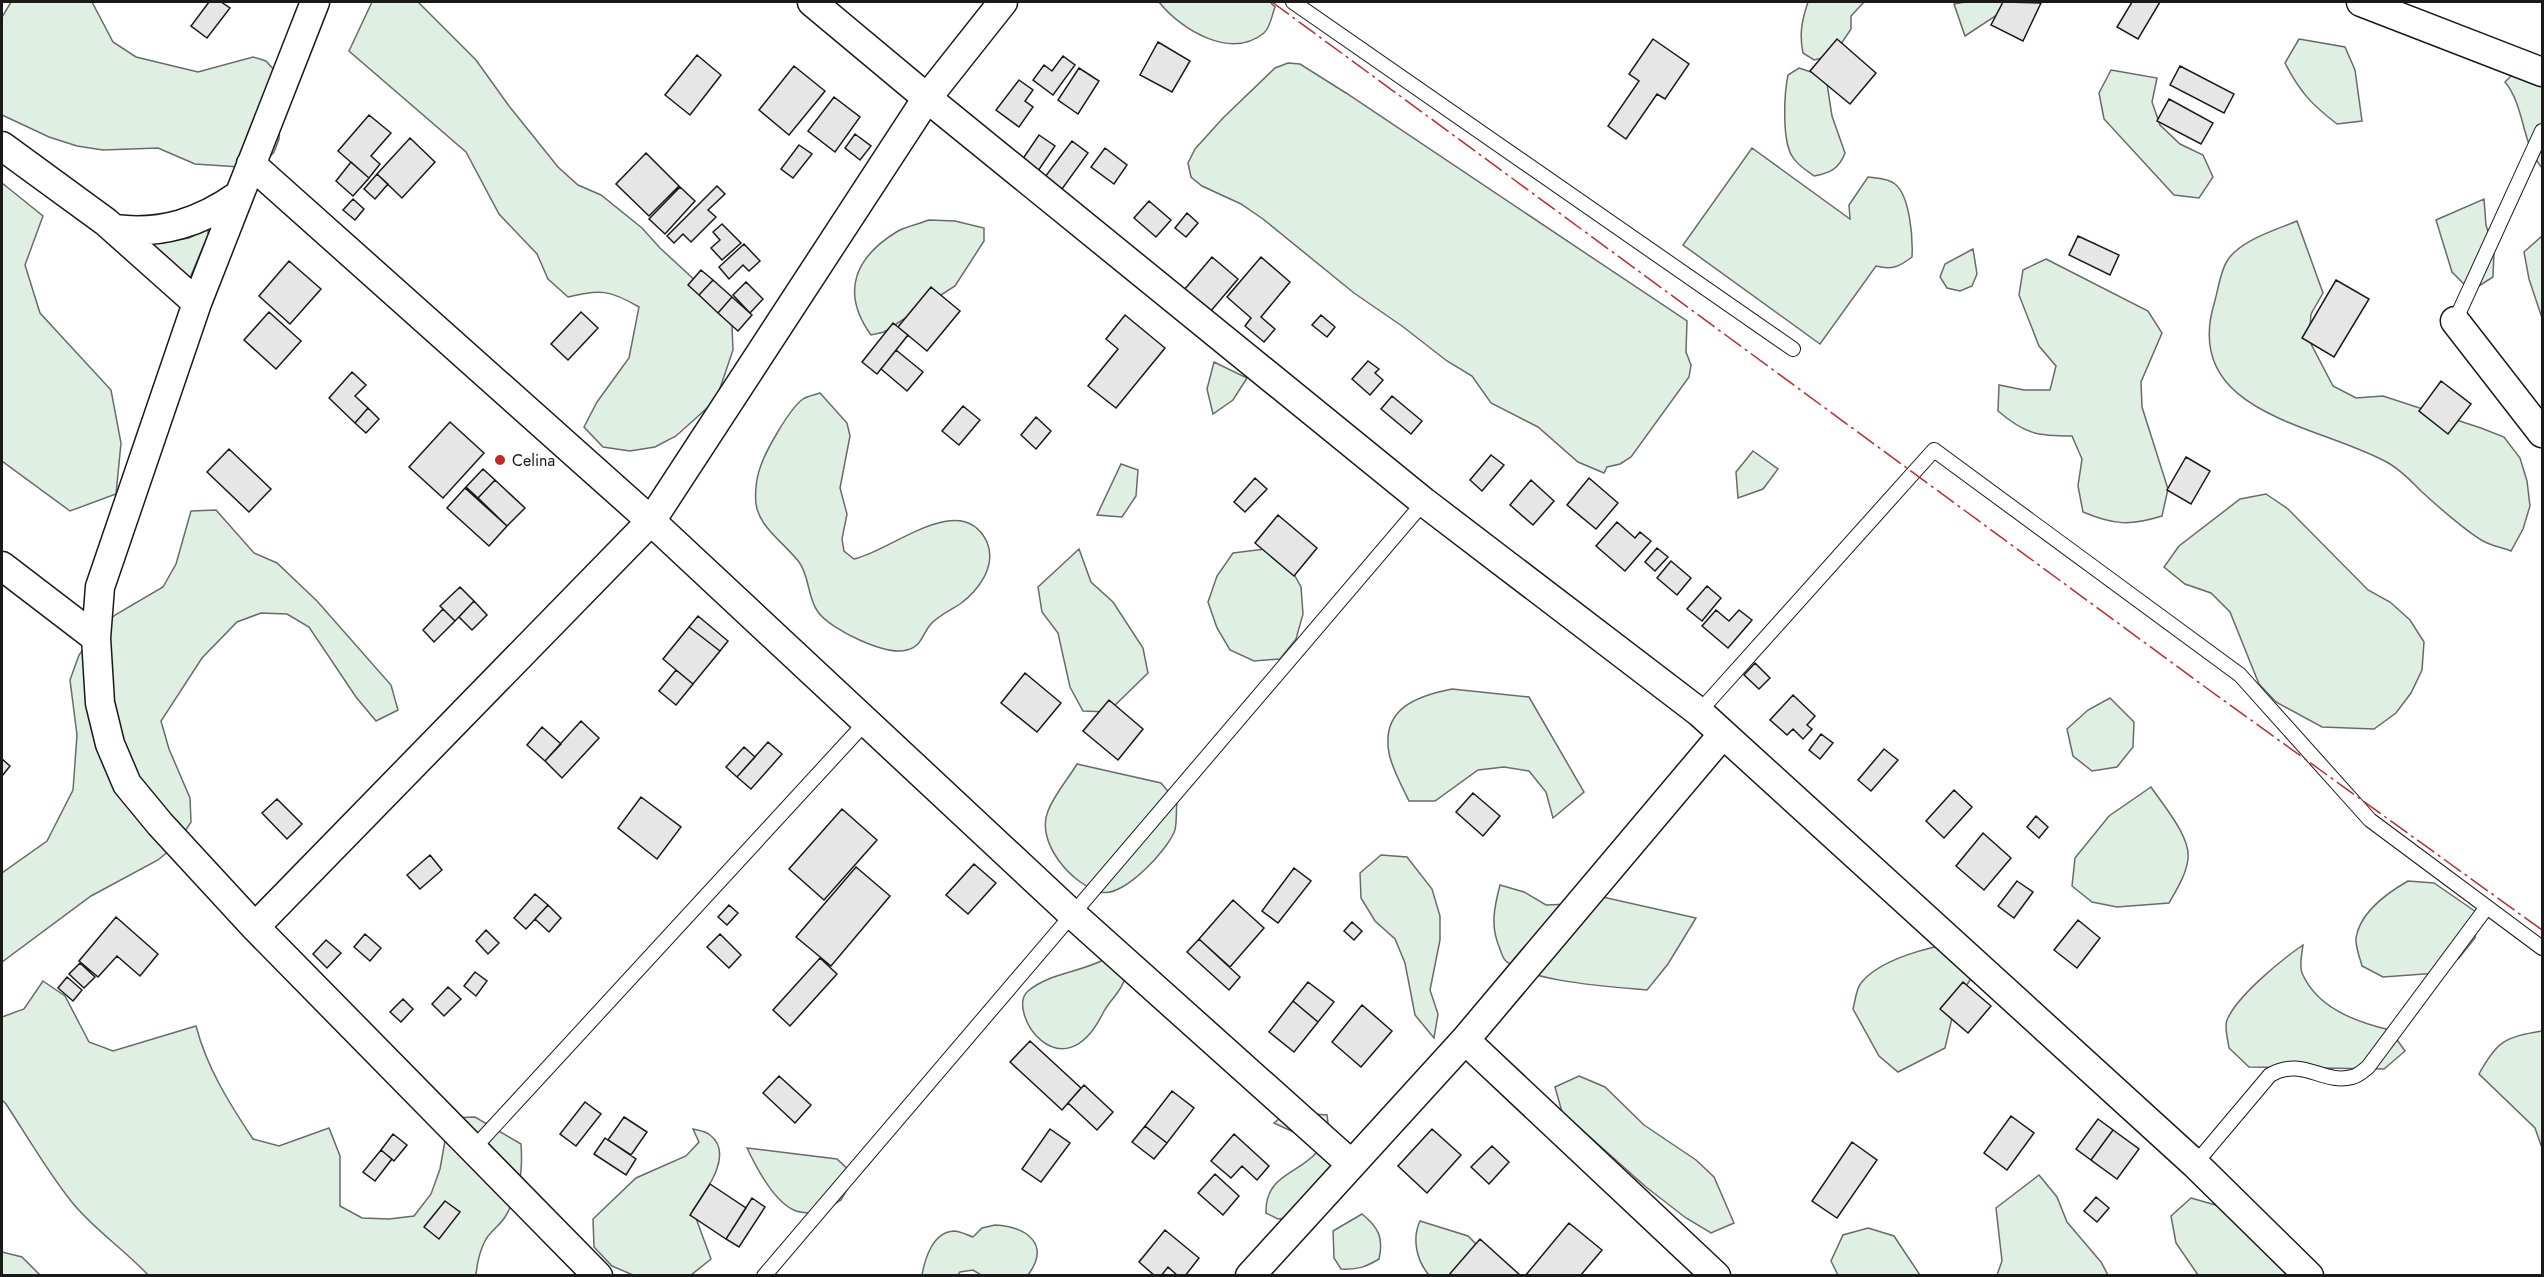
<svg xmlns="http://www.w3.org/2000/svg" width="2544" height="1277" viewBox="0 0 2544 1277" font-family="Jost,sans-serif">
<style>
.green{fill:#e0efe3;stroke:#6a6a6a;stroke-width:1.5}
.building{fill:#e6e6e6;stroke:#1a1a1a;stroke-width:1.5}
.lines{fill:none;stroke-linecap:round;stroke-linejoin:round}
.lane-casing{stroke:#1a1a1a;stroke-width:16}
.street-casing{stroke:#1a1a1a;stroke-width:31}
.lane{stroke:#fff;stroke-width:14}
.street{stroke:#fff;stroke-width:28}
.power{stroke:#c62828;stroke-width:1.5;stroke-dasharray:21 4.5 3 4.5;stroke-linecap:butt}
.poi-dot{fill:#c62828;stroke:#fff;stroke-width:2}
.labels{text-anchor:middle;stroke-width:4.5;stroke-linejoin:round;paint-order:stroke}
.poi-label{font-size:16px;fill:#1a1a1a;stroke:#fff;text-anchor:start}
</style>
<rect width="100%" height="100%" fill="#fff"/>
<path class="green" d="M11,2H92L113,42L136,57L198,72L253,57L266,61L275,71L281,84L279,139L274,152L265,162L240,167L195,164L158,148L103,150L77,146L49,137L2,115V17Z
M372,2H418L476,60L509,106L558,167L578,185L601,195L642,228L660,248L699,284L732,326L733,350L716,400L676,436L655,447L630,451L603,447L584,427L597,402L629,358L639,307C610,290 600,289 568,297L548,279L537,254L499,214L466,152L349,51Z
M1159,2H1270L1275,7C1272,15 1270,28 1264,33C1231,60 1181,30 1159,2Z
M1808,2H1864L1851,16V29L1837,50L1827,57L1814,60L1803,53C1799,34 1802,20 1808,2Z
M1965,2H2010L2000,13L1965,36L1954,4Z
M2299,39L2345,47L2355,70L2362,121L2337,124C2312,105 2299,91 2285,63Z
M1288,63L1300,64L1346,93L1687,321L1686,352L1691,365L1689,377L1631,457L1620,464L1607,467L1604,473L1578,462L1538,427L1491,403L1472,376L1447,361L1402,326L1354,293L1263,219L1241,204L1202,186L1191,177L1188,163L1195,149L1223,118L1275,68Z
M1799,68L1826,77L1832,116L1845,153C1839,169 1830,173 1814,176C1806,170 1797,165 1792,156C1782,140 1784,94 1788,75Z
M2111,70L2157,78L2152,102L2160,125L2180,144L2203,155L2213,177L2199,198L2174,195L2104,119L2099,93Z
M2515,72L2542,75V168C2521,143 2525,106 2505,82Z
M1752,148L1850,219L1849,205L1868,177C1876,178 1888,178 1895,184C1910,196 1913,238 1912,257C1899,267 1892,270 1876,266L1820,344L1683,245Z
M2,183L43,216L25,265L40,313L111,390L121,443L116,494L70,511L2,461Z
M2484,199L2486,225L2494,251L2493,277L2471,291L2452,272L2436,220Z
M929,220L955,221L984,228V241L955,286L884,332L871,335C840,292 855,257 898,231C907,226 919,224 929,220Z
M2297,221L2323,293L2311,314L2309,340L2333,386L2356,398L2383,396L2481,428L2504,437L2520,458L2527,481L2530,506L2523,529L2511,551C2503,548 2493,546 2485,542C2469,534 2435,504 2421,491C2411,481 2403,472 2390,464C2324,425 2181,416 2214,304C2218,291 2220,272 2227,261C2240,240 2276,230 2297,221Z
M205,230H208V235L190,278L151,244L189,238Z
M2542,236V318L2529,279L2524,252Z
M1973,249L1977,274L1972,286L1960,291L1947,288L1940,277L1945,264Z
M2046,259L2148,311L2162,333L2141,382L2142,407L2168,489L2162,516C2130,526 2114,525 2083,512L2078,486L2082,459L2072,436C2037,436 2025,434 1998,411L1999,385L2024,390H2050L2056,366L2039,346L2019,295L2023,270Z
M1214,362L1247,378L1233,400L1213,414L1207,389Z
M820,393L847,423L850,436L840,488L847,514L842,539L844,551L854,559C890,552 961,488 987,542C997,566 978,591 960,604C951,610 937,616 930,625C922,635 922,646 907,650C886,656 831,630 818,612C807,597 810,577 799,562C786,545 763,530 757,509C754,498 756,479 760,468C765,452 789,409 803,399C807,396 814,395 820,393Z
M1753,451L1778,469L1763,489L1738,498L1736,472Z
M1121,464L1138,470L1136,496L1122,517L1097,515Z
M2266,494L2288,509L2368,590L2390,602L2410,620L2424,642L2422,670L2411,693L2396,713L2374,729L2322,727L2276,702L2259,684L2230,612L2211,593L2185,584L2164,567L2179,546L2240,499Z
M216,510L254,553L277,563L317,601L391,685L398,710L376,721L356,697L309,627L287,614L261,613L237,622L202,658L161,721L169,749L190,798L191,822L177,844L158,860L91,896L2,962V873L47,841L73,790L77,735L70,680L79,655L95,633L115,615L163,587L176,564L191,511Z
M1079,549L1091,582L1113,602L1143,648L1148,673L1108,712L1083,711L1070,687L1058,633L1042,612L1038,587Z
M1265,549L1289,565L1301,587L1303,614L1296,639L1280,659L1254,661L1230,650L1217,628L1208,602L1217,576L1233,553Z
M1452,689L1529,697L1584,792L1553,818L1546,792L1529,771L1504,767L1478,770L1435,801H1409C1402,786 1392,769 1389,753C1381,709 1416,696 1452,689Z
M2110,698L2134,722L2133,747L2117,767L2092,771L2073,756L2067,729L2088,710Z
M1077,764L1161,783L1177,802C1176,810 1177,821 1175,830C1168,850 1123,898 1101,892C1072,885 1035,842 1048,811C1054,795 1068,779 1077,764Z
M2151,787C2163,805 2191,837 2188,859C2186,875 2177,889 2169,903L2117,907L2092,902L2072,886L2075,858L2109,816Z
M1381,855L1407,857L1432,889L1440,916V940L1430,990L1438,1014L1434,1038L1415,1015L1405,963L1395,939L1375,921L1361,898L1360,873Z
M2408,881L2434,883L2479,914L2475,938L2459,958L2438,973L2383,977L2362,966C2360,958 2355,946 2356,938C2360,912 2387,893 2408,881Z
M1500,885L1524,892L1546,905L1571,904L1594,895L1696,918L1668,964L1647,990C1616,987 1527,982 1506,961C1503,959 1501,952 1500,949C1490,927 1494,908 1500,885Z
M1959,943L1994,973L1970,980L1956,1001L1945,1048L1898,1072L1879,1056L1853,1009C1855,1002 1856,989 1861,983C1880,959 1931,946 1959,943Z
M2303,945C2302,953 2299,966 2302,973C2317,1008 2356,1022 2390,1030L2405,1051L2384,1069L2249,1067L2229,1048C2228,1040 2224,1027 2227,1020C2237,996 2281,960 2303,945Z
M1105,959L1125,978C1121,993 1110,999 1103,1013C1062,1096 1005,1011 1028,991C1049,973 1082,972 1105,959Z
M43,981L65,996L89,1042L113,1051L196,1026C207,1068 229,1103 253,1139L279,1146L329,1128L340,1156V1206L362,1218L389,1219L414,1216L431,1194L440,1169L449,1118L475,1117L521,1144C523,1173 520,1192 505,1217C500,1225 491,1231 486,1239C480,1250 477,1263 476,1275H148C124,1249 93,1229 71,1201C47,1171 27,1136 6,1104L2,1100V1017L24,1009Z
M2542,1031V1148L2535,1128L2479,1074C2497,1041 2505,1037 2542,1031Z
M1579,1076L1605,1087L1644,1125L1696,1160L1714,1177L1734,1223L1711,1233L1686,1218L1646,1187L1562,1112L1555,1087Z
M1298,1113L1327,1115L1335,1179L1304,1216L1278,1219L1266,1213C1265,1175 1297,1175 1317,1152L1311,1140L1274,1123L1285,1114Z
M693,1129C698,1130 706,1131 710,1135C735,1154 705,1192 693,1210L711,1259L691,1275H633L612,1266L594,1247L593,1219L636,1178L686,1156L699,1142Z
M747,1148L837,1159L855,1176L841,1200L819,1214C812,1213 803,1213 796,1211C774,1203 756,1167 747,1148Z
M2039,1175L2057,1197L2067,1222L2101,1262L2108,1275H1997L2002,1261L1996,1208Z
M2191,1198L2240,1212L2318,1275H2198L2176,1243L2171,1216Z
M1362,1214C1378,1227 1384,1237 1379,1259C1366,1267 1357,1270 1341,1269L1334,1258L1333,1231Z
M1420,1221L1468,1236L1478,1246L1491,1275H1429C1416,1260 1412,1238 1420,1221Z
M995,1225C1027,1227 1051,1244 1028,1275H981L973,1270L960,1272L958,1275H922C925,1258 933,1232 954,1231C960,1231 967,1235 973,1237L982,1228Z
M1868,1228L1894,1236L1920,1275H1838L1831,1261L1843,1235Z
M2,1252L22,1257L40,1275H2Z"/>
<path class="building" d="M209,2H221L230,8L207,38L191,26Z
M2003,2L2041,3L2023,41L1991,25Z
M2132,2H2160L2138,39L2117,27Z
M1653,39L1689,64L1665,99L1657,94L1626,139L1608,126L1639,81L1629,74Z
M1837,39L1876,73L1850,104L1810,71Z
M1158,42L1190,61L1172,92L1140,75Z
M697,55L721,75L690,115L665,95Z
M1063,56L1075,65L1053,95L1033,80L1044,65L1052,71Z
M794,66L825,91L789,135L759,110Z
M2180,66L2234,94L2224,113L2170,85Z
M1079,68L1099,81L1078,114L1058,100Z
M1019,80L1033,90L1025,101L1033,107L1019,127L996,110Z
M834,97L860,117L835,152L808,131Z
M2169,99L2213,123L2201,144L2157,121Z
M369,115L391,133L371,156L380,164L369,178L338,151Z
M855,134L871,146L860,160L845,148Z
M1039,135L1055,146L1038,171L1022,160Z
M410,138L435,162L402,198L377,174Z
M1072,141L1088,153L1062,189L1045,177Z
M799,145L812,154L793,178L781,169Z
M1105,148L1127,165L1114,184L1091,167Z
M646,153L679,186L649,216L616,184Z
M351,162L369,178L353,196L336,181Z
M377,174L388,184L375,199L364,189Z
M717,186L725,194L708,210L716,217L691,242L683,234L674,243L667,236Z
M680,187L695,201L665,234L649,219Z
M353,199L364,209L355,220L343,210Z
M1149,201L1171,220L1156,237L1134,218Z
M1187,213L1198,223L1186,237L1175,228Z
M722,224L741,243L722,260L711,248L720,240L713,232Z
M2078,236L2119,255L2110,275L2069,255Z
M744,244L760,261L749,271L743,265L729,279L719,267Z
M1212,257L1238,279L1210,312L1184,290Z
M1261,257L1290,282L1261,317L1275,329L1264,342L1245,326L1251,318L1227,297Z
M289,261L321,289L290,324L259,296Z
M701,270L713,280L699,295L688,285Z
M713,280L732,297L718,313L699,295Z
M2336,280L2369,299L2334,357L2302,338Z
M746,282L763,299L750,313L733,295Z
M931,287L960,311L927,351L898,327Z
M732,297L752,315L738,331L718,313Z
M269,312L301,341L276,369L244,340Z
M581,312L598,328L568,360L551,344Z
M1125,315L1165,348L1116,408L1088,386L1118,349L1106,339Z
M1321,315L1335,327L1327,337L1312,325Z
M893,323L908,335L877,374L862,362Z
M896,350L923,372L907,391L881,369Z
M1368,361L1379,369L1375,373L1383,380L1370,395L1352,379Z
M352,372L366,385L355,396L368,408L355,423L329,398Z
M2441,381L2471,404L2448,434L2419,411Z
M1392,396L1422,421L1411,434L1381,409Z
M963,406L980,420L959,445L942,431Z
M368,408L379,419L366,433L355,423Z
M1036,417L1051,431L1036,449L1021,435Z
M450,422L484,453L443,498L409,467Z
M229,449L271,489L249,512L207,472Z
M1491,455L1504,465L1482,491L1470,480Z
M2186,457L2210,471L2191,504L2167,490Z
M483,469L495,480L478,498L466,487Z
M1255,478L1267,489L1245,512L1234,502Z
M1589,478L1618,503L1596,529L1567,505Z
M495,480L525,508L507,526L478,498Z
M1531,480L1554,501L1533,525L1510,505Z
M465,488L507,526L489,546L447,508Z
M1278,515L1317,548L1294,576L1255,543Z
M1617,522L1635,538L1640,532L1651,541L1625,571L1596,546Z
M1657,548L1668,557L1655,571L1645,562Z
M1671,561L1691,578L1677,595L1657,578Z
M1707,586L1721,598L1702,621L1687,609Z
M460,587L474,601L455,621L440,606Z
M474,601L487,615L472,630L459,617Z
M443,609L455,621L434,642L423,630Z
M1716,610L1729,621L1739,610L1752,620L1728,648L1702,626Z
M698,616L728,641L720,651L689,627Z
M689,627L720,651L693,684L663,659Z
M1755,663L1770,678L1759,689L1744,675Z
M676,670L693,684L676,705L659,691Z
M1025,673L1061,703L1037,732L1001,703Z
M1793,695L1815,716L1807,725L1812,729L1803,739L1793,729L1787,735L1770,720Z
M1109,700L1143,729L1118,760L1083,731Z
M581,721L599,738L562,778L545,761Z
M542,727L561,744L545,761L527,745Z
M1821,734L1833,743L1820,759L1809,750Z
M768,742L782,754L751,789L737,777Z
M744,747L755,757L737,777L726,767Z
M1884,749L1898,760L1871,791L1858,780Z
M2,759L10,766L2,776Z
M1954,790L1972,807L1944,838L1926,821Z
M1473,793L1500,816L1483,836L1456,812Z
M641,797L681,827L657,859L618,828Z
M277,799L302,824L287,839L262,813Z
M842,809L877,840L824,900L789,869Z
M2036,816L2048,827L2039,838L2027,827Z
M1983,833L2011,858L1984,890L1956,866Z
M430,855L442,870L420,889L407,875Z
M974,864L996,883L968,914L946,895Z
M856,867L890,896L831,966L796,937Z
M1294,868L1311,881L1278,923L1262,911Z
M2017,881L2033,892L2014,918L1998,906Z
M535,894L548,905L526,929L514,918Z
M1233,900L1264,928L1230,967L1199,939Z
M548,905L561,918L549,932L535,919Z
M729,905L738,913L727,925L718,917Z
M116,917L158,954L140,976L117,956L98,977L79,961Z
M2078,920L2100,938L2077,968L2054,950Z
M1352,922L1362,931L1354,940L1344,931Z
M486,930L499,943L488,954L476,941Z
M365,934L381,948L370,961L354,947Z
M720,934L741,955L729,968L707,947Z
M1199,939L1240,977L1229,990L1187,952Z
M326,940L341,953L327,968L313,954Z
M820,958L837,974L790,1026L773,1010Z
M80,963L95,977L84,988L69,974Z
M475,972L487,981L476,996L464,986Z
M67,977L82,990L73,1001L58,988Z
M1308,982L1334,1002L1318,1022L1293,1001Z
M1963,982L1991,1006L1968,1033L1940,1009Z
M448,987L461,999L444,1016L432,1004Z
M403,999L413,1009L401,1022L390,1012Z
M1293,1001L1318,1022L1294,1052L1269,1032Z
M1362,1005L1392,1031L1361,1067L1332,1042Z
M1030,1041L1081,1088L1062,1110L1010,1062Z
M779,1076L811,1105L795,1123L763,1093Z
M1084,1085L1113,1112L1097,1130L1068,1103Z
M1172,1091L1194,1108L1167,1143L1145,1126Z
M585,1102L601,1114L576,1146L560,1134Z
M2011,1116L2034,1133L2007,1170L1984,1153Z
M624,1117L647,1132L631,1155L608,1140Z
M2098,1119L2113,1130L2091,1160L2076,1149Z
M1145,1126L1167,1143L1154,1159L1132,1142Z
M1050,1129L1070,1143L1041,1182L1022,1169Z
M1432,1129L1461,1155L1427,1193L1398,1166Z
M2113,1130L2139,1149L2117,1179L2091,1160Z
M393,1134L407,1145L394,1161L381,1150Z
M1234,1134L1269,1166L1257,1180L1242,1166L1231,1178L1211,1161Z
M605,1138L636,1159L626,1175L594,1154Z
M1852,1142L1877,1160L1837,1218L1812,1201Z
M1492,1146L1509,1162L1489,1184L1471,1167Z
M381,1150L392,1159L375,1181L363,1172Z
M1215,1174L1239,1196L1223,1215L1198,1193Z
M710,1184L746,1208L726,1239L690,1215Z
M2096,1197L2109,1208L2097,1222L2084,1211Z
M752,1198L765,1207L739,1247L726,1239Z
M445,1201L460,1212L439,1239L424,1227Z
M1569,1223L1602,1250L1580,1276H1525Z
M1165,1230L1199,1258L1185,1276H1178L1168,1267L1161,1276H1155L1139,1262Z
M1480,1239L1521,1276H1448Z"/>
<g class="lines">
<defs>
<path id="lane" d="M1293,2L1793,349
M2455,321L2542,131
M1699,712L1934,450L2240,675L2370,820L2542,948
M473,1149L866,722
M2195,1164L2270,1075C2303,1056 2323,1085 2352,1077C2358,1076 2363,1071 2368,1067L2487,907
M764,1276L1424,502"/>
<path id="street" d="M315,2L197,303L100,587L96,638L100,703L110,744L127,784L160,824L255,927L598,1276
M812,2L927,98L1424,502L1699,712L2195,1164L2309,1276
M2361,2L2542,72
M2,146L106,222L197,303
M251,164L651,521L1072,914L1351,1164
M115,229C162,235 201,222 239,195
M2455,321L2542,433
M2,566L96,638
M255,927L651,521L927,98L1003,2
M1465,1040L1716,1276
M1250,1276L1465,1040L1723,734"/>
</defs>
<use href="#lane" class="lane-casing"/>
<use href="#street" class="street-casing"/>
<use href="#lane" class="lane"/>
<use href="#street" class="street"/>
<path class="power" d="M1272,2L2201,684L2542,930"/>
</g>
<circle class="poi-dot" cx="500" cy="460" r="6"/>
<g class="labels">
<g class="poi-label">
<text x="512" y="466">Celina</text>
</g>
</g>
<rect width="2544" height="1277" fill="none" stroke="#1a1a1a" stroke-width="6"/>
</svg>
